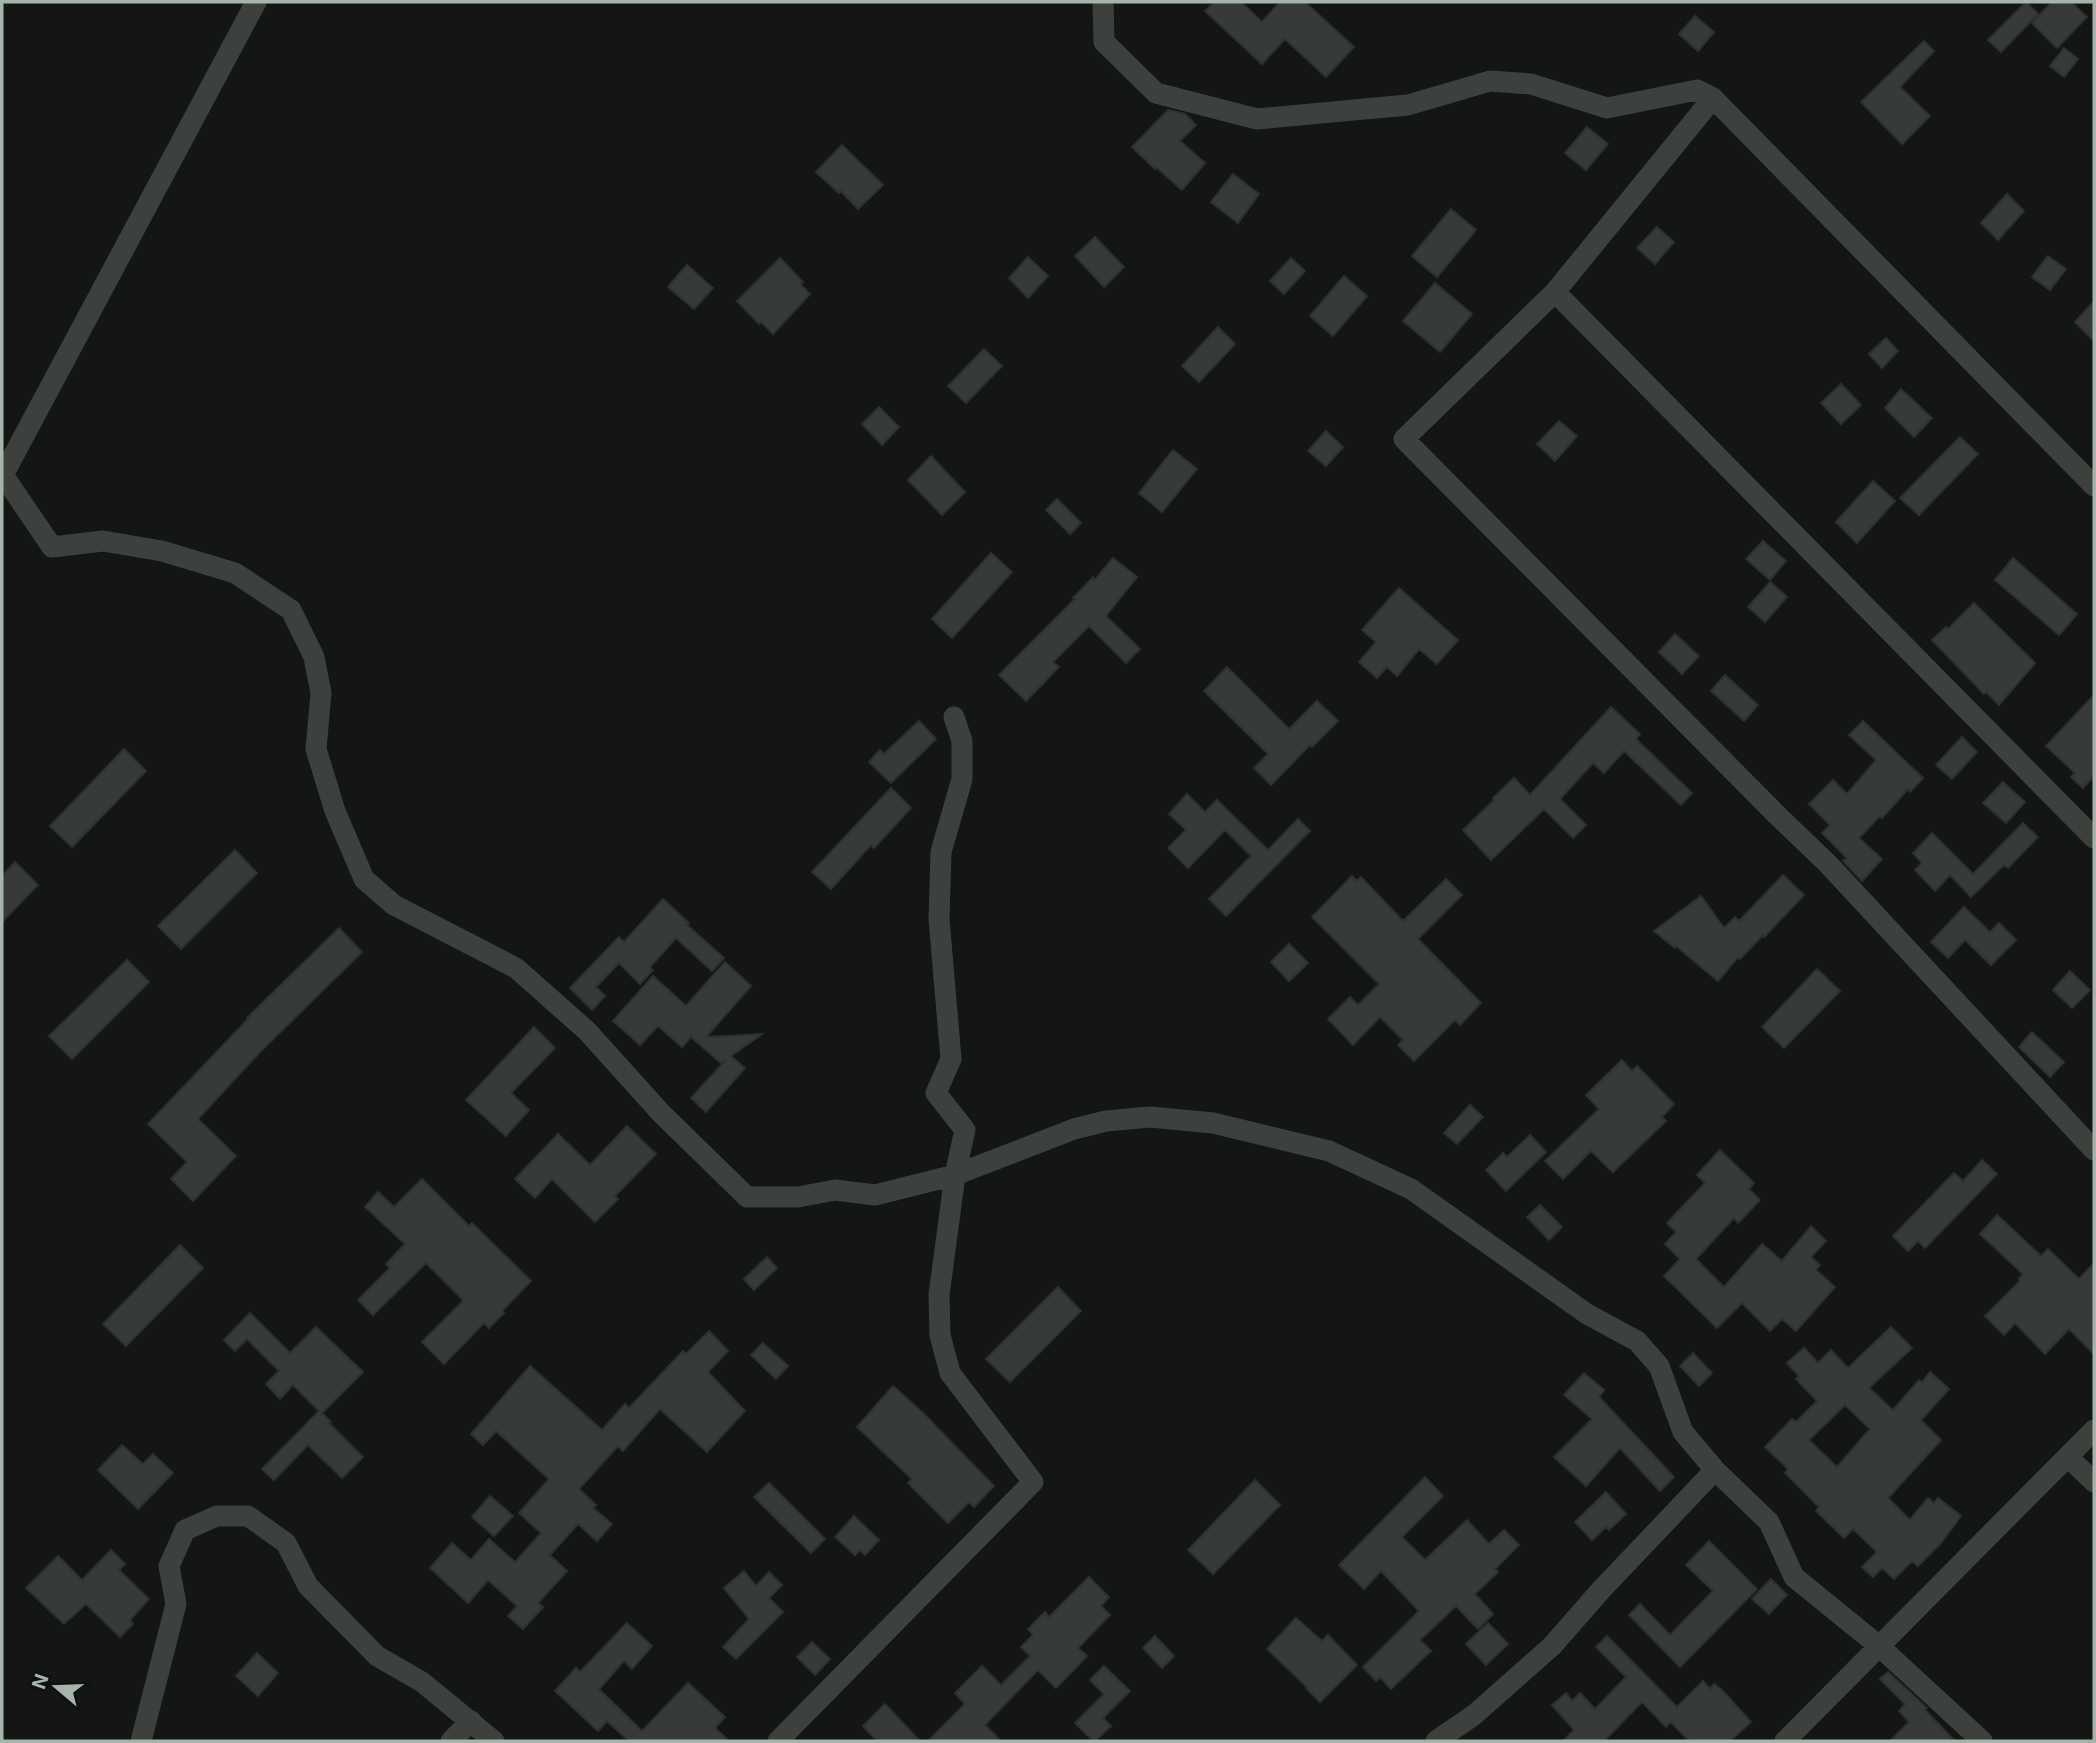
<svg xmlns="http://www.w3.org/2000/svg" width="2096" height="1743" viewBox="0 0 2096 1743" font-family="Inter,sans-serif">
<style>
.building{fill:#363a38;stroke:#2e3130;stroke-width:2;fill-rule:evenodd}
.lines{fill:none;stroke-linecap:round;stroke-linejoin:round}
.minor{stroke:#3c413e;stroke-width:21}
</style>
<rect width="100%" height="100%" fill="#141515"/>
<path class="building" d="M1214,2H1241L1262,22L1280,2H1305L1354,47L1326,77L1285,39L1262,64L1205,11Z
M2026,2L2038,14L2001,52L1988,40Z
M2052,2H2071L2087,17L2057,48L2032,23Z
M1695,16L1714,32L1698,51L1679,34Z
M1924,41L1934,51L1900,87L1930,116L1902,144L1861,102Z
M2064,48L2078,59L2064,77L2050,66Z
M1168,110L1185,114L1196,125L1180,141L1205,163L1182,190L1156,167L1155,169L1132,147Z
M1587,127L1608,144L1586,170L1565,153Z
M842,145L883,185L858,209L841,191L839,193L816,172Z
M1233,174L1259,194L1238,223L1211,202Z
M2007,194L2024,211L1998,240L1981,223Z
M1451,209L1476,230L1437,277L1412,256Z
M1657,227L1674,242L1655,264L1637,248Z
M1095,237L1124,267L1104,287L1075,256Z
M2048,256L2066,269L2050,290L2032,277Z
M1028,257L1048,276L1028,298L1009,278Z
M780,258L803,282L800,284L810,294L773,334L761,322L759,324L737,301Z
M1291,258L1305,271L1284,294L1270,281Z
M687,265L713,288L694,309L668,287Z
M1344,276L1367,296L1333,336L1310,316Z
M1435,283L1472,314L1440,352L1403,321Z
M2094,301V341L2075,322Z
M1218,327L1235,344L1199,382L1182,366Z
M1886,338L1898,351L1882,368L1869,354Z
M984,349L1002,366L966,403L948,386Z
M1841,384L1861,405L1841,424L1821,403Z
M1901,389L1932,418L1914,437L1885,408Z
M879,407L899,427L882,445L862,424Z
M1559,421L1577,436L1555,461L1537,444Z
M1326,431L1343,447L1326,466L1308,451Z
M1960,437L1978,454L1919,515L1900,498Z
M1173,450L1197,469L1162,512L1139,493Z
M931,456L965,492L942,515L908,480Z
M1873,481L1895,501L1857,543L1836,522Z
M1057,499L1081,523L1070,534L1046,510Z
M1763,541L1786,561L1770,580L1746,559Z
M991,553L1012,572L952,638L932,619Z
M1113,558L1137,577L1106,616L1140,649L1126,663L1089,626L1053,662L1059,667L1026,701L999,675L1075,599L1073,598L1093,577L1095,580Z
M2013,558L2077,614L2059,635L1995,580Z
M1770,582L1787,597L1765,622L1748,607Z
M1399,588L1458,640L1437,664L1419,649L1397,676L1387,667L1377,678L1359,662L1376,642L1362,630Z
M1974,603L2035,663L1999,705L1986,692L1984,694L1932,640L1946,627L1948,629Z
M1675,634L1699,656L1682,674L1659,652Z
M1227,667L1289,729L1317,701L1338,721L1312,747L1310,745L1271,785L1254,768L1268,754L1204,691Z
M1725,675L1758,705L1744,721L1711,691Z
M2094,695V776L2083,788L2071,777L2075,773L2046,746Z
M1611,707L1640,734L1636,739L1692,793L1681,805L1624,751L1604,773L1593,763L1560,799L1586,825L1573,838L1544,809L1491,860L1463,830L1494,800L1493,798L1514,778L1530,795Z
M919,721L936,739L891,783L869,762L880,750L884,754Z
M1863,721L1923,778L1910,792L1908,789L1882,818L1880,816L1859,838L1882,859L1862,881L1843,861L1847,858L1822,833L1830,825L1809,804L1833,780L1847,794L1876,760L1849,735Z
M1962,737L1977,752L1952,779L1936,765Z
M124,749L146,771L72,847L50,826Z
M2003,782L2025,802L2006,823L1983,803Z
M891,788L911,808L874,848L871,845L831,889L812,872Z
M1187,794L1205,812L1217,800L1268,850L1298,819L1310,831L1226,916L1209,899L1251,856L1225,830L1188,868L1168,848L1186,830L1169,814Z
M2023,823L2038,837L2008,868L2004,865L1971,897L1950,875L1935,891L1915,870L1922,863L1913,853L1932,833L1973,874Z
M235,850L257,873L181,949L158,926Z
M15,862L38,885L2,922V876Z
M1783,875L1804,895L1764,937L1763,935L1740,959L1738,957L1718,981L1676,946L1675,948L1654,931L1701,896L1724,928L1735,917L1739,921Z
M1352,876L1357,881L1361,877L1403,921L1446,879L1462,895L1418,939L1481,1003L1460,1025L1455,1020L1414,1061L1398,1045L1403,1040L1380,1017L1353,1045L1328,1019L1350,997L1358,1005L1379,984L1312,917Z
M663,899L689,923L687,925L724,958L712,971L676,938L650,967L653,970L640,984L619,963L596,987L605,996L592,1010L570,988L619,937L624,942Z
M1964,907L1990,932L1999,923L2016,940L1991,965L1965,940L1948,958L1931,942Z
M339,928L362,952L259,1053L198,1119L236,1156L193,1201L171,1179L187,1162L148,1124L248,1019L247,1018Z
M1289,944L1308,963L1289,981L1271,962Z
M127,960L149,982L72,1059L49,1036Z
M725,962L751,986L706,1037L762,1034L731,1056L745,1068L706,1112L691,1098L725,1061L721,1063L691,1037L682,1047L658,1026L640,1045L613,1021L653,976L686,1006Z
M1817,969L1840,991L1784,1048L1762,1027Z
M2070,971L2090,990L2072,1008L2053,990Z
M534,1027L555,1048L511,1093L529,1110L506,1136L466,1100Z
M2032,1032L2064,1062L2050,1077L2019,1047Z
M1622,1060L1632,1071L1637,1066L1674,1104L1662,1117L1666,1121L1613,1172L1591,1151L1563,1179L1545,1161L1599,1109L1586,1095Z
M1470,1105L1483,1117L1457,1144L1444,1133Z
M627,1126L656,1154L615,1196L618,1199L595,1222L552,1179L535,1198L515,1179L558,1134L590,1165Z
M1530,1135L1546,1152L1506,1191L1486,1170L1503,1153L1507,1157Z
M1720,1150L1754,1183L1749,1189L1760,1200L1738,1223L1734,1218L1696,1259L1724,1287L1762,1244L1782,1261L1811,1226L1826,1241L1811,1257L1820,1265L1816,1270L1835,1287L1796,1331L1782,1319L1770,1331L1742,1303L1717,1328L1664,1276L1680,1259L1665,1244L1676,1232L1667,1223L1705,1183L1697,1175Z
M1982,1160L1997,1174L1925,1248L1918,1241L1908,1251L1893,1236L1954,1173L1963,1181Z
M422,1179L469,1226L472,1223L531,1281L502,1311L504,1313L489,1328L484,1323L444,1364L422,1342L463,1301L461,1298L426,1263L373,1315L358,1300L390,1268L386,1264L405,1244L365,1207L378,1192L394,1207Z
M1540,1205L1562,1227L1549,1240L1527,1217Z
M1997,1215L2041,1256L2048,1249L2079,1279L2094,1263V1354L2069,1329L2045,1354L2015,1323L2004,1335L1985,1316L2020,1281L2019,1279L2023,1274L1980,1234Z
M180,1245L203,1268L126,1346L103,1324Z
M767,1257L777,1268L754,1290L744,1279Z
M1058,1287L1081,1311L1010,1382L986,1359Z
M250,1313L290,1353L316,1327L363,1372L322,1413L331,1422L329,1423L363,1457L342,1478L308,1445L274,1480L262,1469L319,1411L293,1385L280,1399L266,1384L279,1371L247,1339L235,1351L224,1340Z
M1891,1327L1912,1348L1869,1388L1893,1410L1919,1380L1922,1382L1930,1372L1949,1389L1921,1420L1941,1440L1888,1498L1910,1520L1928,1498L1934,1503L1938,1498L1961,1516L1941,1543L1918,1566L1912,1561L1894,1579L1882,1568L1873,1577L1862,1567L1877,1552L1853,1529L1844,1538L1816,1511L1819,1507L1785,1473L1788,1469L1765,1447L1792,1419L1796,1422L1817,1401L1796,1379L1799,1376L1787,1363L1804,1348L1818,1363L1831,1350L1848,1368ZM1845,1405L1870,1429L1837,1467L1809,1440Z
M709,1331L728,1351L708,1372L745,1411L707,1452L660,1409L623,1451L618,1446L579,1489L596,1505L593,1508L612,1524L597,1541L578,1524L550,1555L567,1571L538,1603L543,1607L523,1629L508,1616L517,1606L488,1580L468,1603L430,1568L452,1543L471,1560L489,1539L515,1562L541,1533L519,1513L549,1479L496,1431L483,1445L471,1434L530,1366L602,1430L625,1404L629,1408L683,1351L686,1354Z
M763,1343L788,1366L776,1379L751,1355Z
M1693,1353L1712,1373L1699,1386L1680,1366Z
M1584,1373L1604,1390L1599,1397L1674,1477L1660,1491L1620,1448L1586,1486L1554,1457L1592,1419L1564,1395Z
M893,1386L924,1414L994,1486L974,1507L969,1502L948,1523L908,1483L912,1479L857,1427Z
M122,1445L143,1464L153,1454L173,1473L138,1509L98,1470Z
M1425,1477L1443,1496L1402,1537L1425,1560L1467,1520L1489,1544L1504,1530L1519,1545L1495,1569L1498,1572L1475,1594L1493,1614L1478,1629L1456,1606L1420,1640L1431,1651L1391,1689L1380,1677L1376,1681L1363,1667L1419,1611L1381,1571L1364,1589L1339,1565Z
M1255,1480L1280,1505L1213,1574L1188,1550Z
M769,1483L825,1539L811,1553L754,1497Z
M1606,1492L1626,1514L1609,1530L1606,1527L1592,1540L1575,1522Z
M490,1496L513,1516L494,1536L472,1517Z
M854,1516L879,1540L865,1555L860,1550L855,1555L835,1537Z
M1709,1541L1757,1589L1680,1667L1629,1615L1640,1604L1670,1635L1713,1591L1686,1565Z
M111,1550L125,1564L119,1570L149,1599L130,1620L133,1624L120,1637L86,1604L64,1624L26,1588L58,1556L82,1580Z
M744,1571L756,1586L769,1572L782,1585L769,1598L783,1612L736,1659L723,1647L749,1619L724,1588Z
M1089,1577L1109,1597L1101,1606L1110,1615L1078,1648L1087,1656L1056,1688L1038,1670L985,1725L1001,1741H928L965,1704L955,1693L982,1666L1001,1685L1030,1656L1021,1647L1033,1635L1028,1629L1045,1612L1049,1617Z
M1771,1579L1787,1595L1769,1614L1752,1599Z
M1296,1618L1322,1641L1328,1635L1357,1665L1320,1702L1306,1688L1307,1687L1267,1649Z
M627,1623L652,1646L632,1669L624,1661L599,1689L642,1731L688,1683L725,1717L715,1728L729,1741H629L607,1721L598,1731L555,1691L576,1668L580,1672Z
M1488,1623L1508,1644L1486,1665L1466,1644Z
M1155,1636L1174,1656L1162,1668L1143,1648Z
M1607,1636L1677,1707L1703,1681L1710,1689L1714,1684L1723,1691L1751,1722L1730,1741H1689L1671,1722L1666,1727L1642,1702L1604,1741H1563L1574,1730L1552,1705L1566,1693L1572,1701L1580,1693L1595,1709L1626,1677L1596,1647Z
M812,1642L830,1659L815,1675L797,1657Z
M257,1653L278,1673L258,1696L236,1676Z
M1104,1666L1130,1691L1103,1718L1111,1726L1095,1741H1093L1075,1723L1104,1694L1090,1680Z
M1888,1672L1927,1708L1925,1710L1955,1741H1890L1909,1722L1899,1711L1905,1704L1880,1679Z
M885,1704L920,1741H877L863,1726Z"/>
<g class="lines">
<path class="minor" d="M1103,2L1104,42L1156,93L1257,119L1408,105L1490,81L1531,84L1607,108L1697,90L1713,98L2094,486
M1713,98L1555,292L1404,439L1777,815L1828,864L2094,1150
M1555,292L2094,838
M3,475L52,547L103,541L162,551L235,573L291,610L314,657L321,693L316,749L335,811L364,879L394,905L516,968L587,1031L661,1113L747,1197H798L835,1190L875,1195L955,1175L1074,1129L1106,1121L1150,1117L1213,1123L1329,1151L1411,1189L1587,1314L1637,1341L1659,1366L1683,1432L1715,1470L1769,1522L1794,1577L1879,1646L1982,1741
M2,477L256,2
M2068,1457L2094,1482
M141,1741L176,1604L169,1566L185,1530L217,1516H248L286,1543L308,1586L377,1656L422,1682L494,1741
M451,1741L471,1721
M778,1741L1033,1482L950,1373L940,1335L939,1295L955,1175L965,1130L936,1093L951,1059L939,919L941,852L962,779V741L954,717
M1436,1741L1474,1715L1552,1646L1601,1590L1715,1470
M1785,1741L2094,1430"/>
</g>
<rect width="2096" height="1743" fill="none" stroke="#a7b4aa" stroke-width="7"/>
<g transform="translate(56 1687) rotate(289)" stroke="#0f1010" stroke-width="5" paint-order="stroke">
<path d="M0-5L12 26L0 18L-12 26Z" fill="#a7b4aa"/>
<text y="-10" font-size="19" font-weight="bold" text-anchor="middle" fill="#a7b4aa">N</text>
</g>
</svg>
